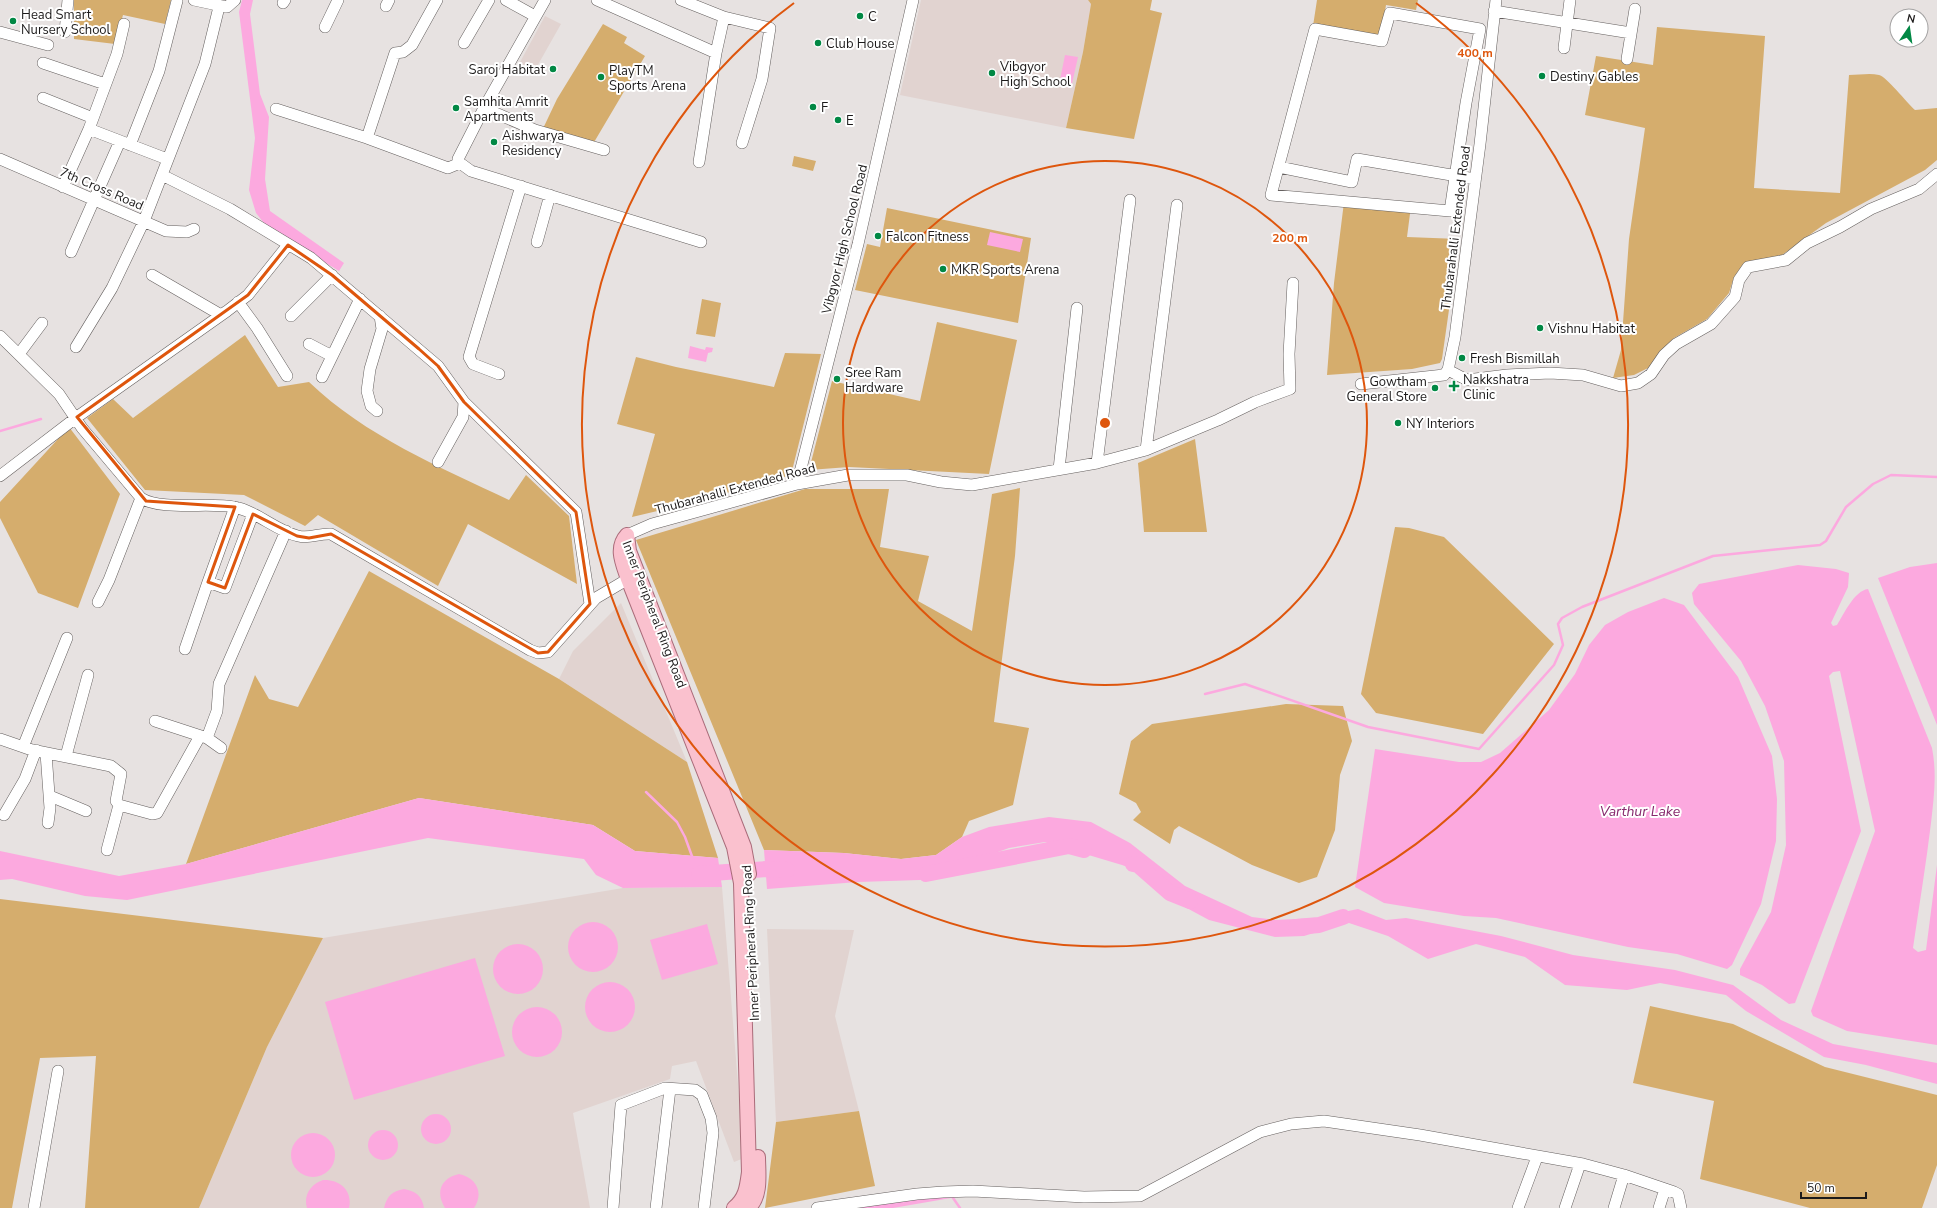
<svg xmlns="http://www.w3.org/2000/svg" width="1937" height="1208" viewBox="0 0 1937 1208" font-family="'Nunito Sans',sans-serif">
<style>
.built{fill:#e1d3d0}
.green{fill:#d5ad6d}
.water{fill:#fca9df}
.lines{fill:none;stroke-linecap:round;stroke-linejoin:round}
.stream{stroke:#fca9df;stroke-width:2.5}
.river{stroke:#fca9df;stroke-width:16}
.minor-casing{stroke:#65605f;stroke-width:12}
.major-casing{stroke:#aa6c7a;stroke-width:16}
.minor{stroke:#fff;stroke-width:11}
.major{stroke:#fac1ce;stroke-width:14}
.marked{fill:none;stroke:#de560d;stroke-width:3;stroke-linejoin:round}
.ring{fill:none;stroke:#de560d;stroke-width:2}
.poi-dot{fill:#018844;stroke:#fff;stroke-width:1.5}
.labels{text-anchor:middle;stroke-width:4;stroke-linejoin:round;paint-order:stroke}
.poi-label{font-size:13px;fill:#1c1a1a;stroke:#fff;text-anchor:start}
.street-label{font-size:13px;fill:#1c1a1a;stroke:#fff}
.water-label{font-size:14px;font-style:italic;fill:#87296d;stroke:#fff}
.centre{fill:#de560d;stroke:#fff;stroke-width:2}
.ring-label{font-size:12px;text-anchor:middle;font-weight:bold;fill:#de560d;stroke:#fff;stroke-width:4;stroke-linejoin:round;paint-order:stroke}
</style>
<rect width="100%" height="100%" fill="#e7e2e1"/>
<path class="built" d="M921,0H1088L1091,4L1083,52L1066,128L900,95Z
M545,16L561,24L535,70L519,64Z
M621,603L687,762L559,679L573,651Z
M722,887L744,1158L734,1162L696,1061L672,1066L670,1079L573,1113L590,1208H199L267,1047L323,938L623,888Z
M767,929L854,930L835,1016L859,1111L776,1122Z"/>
<path class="green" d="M74,0H171L165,24L123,15L115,44L74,39Z
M1088,0H1152L1150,10L1162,13L1134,139L1066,128L1083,52L1091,4Z
M1317,0H1418L1416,10L1386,5L1381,36L1313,26Z
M603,24L627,37L624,43L645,56L590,149L539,137L557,99Z
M1657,27L1765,36L1754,188L1840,193L1849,75C1859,75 1870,73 1879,75C1886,76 1907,103 1915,110L1937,108V160L1925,170L1826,223L1782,255L1744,263L1734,277L1729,293L1707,319L1674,338L1648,368L1634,375L1613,378L1621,350L1629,239L1645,128L1585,115L1596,56L1653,65Z
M794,156L816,161L813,171L792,166Z
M1344,202L1411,206L1407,237L1459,239L1442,359L1440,363L1412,369L1327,375L1334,283Z
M887,208L1031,238L1018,323L855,290L867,244L880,247Z
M702,299L721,303L715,337L696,334Z
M937,322L1017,340L989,474L849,467L809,470L832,381L920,401Z
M245,335L278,387L309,382C365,436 440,467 509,500L526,475L569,516L577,584L468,524L438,586L318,515L305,526L244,495L145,490L87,418L113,399L133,418Z
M785,353L821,354L791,475L687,504L632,517L655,434L617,424L636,357L676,367L774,387Z
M69,427L120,494L78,608L38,593L0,518V502Z
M1195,439L1207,532H1144L1138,463Z
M1020,488L1015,556L994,722L1029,728L1013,805L969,821L962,837L936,855L901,859L844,853L764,850L636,540L805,489H889L880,547L929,556L918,601L972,631L992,494Z
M1395,527L1409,528L1444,537L1554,644L1483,734L1376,713L1361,694Z
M369,571L559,679L687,762L718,858L635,851L593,825L419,798L186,864L255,675L269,699L298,707Z
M1286,704L1343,706L1352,741L1340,775L1335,830L1317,877L1299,883L1252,865L1179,826L1174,830L1170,844L1133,820L1141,812L1136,803L1119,794L1131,741L1152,724Z
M0,899L323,938L267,1047L199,1208H85L96,1056L40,1058L12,1208H0Z
M1650,1006L1733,1024L1825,1067L1937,1095V1165L1922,1208H1810L1700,1179L1714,1101L1633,1083Z
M859,1111L875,1186L765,1208L776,1122Z"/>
<path class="water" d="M242,0H253L250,14L260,94L269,117L265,179L270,211L344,263L339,271L267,227L256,213L249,190L255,138L239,12Z
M1065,55L1078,57L1071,88L1059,85Z
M990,232L1023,239L1020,252L987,245Z
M690,346L705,350L706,347L713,348L712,352L708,353L706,362L688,358Z
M1937,563V725L1878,578L1910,567Z
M1798,565L1836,569L1849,573L1848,587L1831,623L1833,626L1837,625C1844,614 1854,591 1868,589L1932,748C1937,773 1934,797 1931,823C1926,865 1919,906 1913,948L1918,952L1926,950L1937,865V1045L1847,1031L1813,1016L1811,1011L1875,831L1840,671L1833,672L1829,676L1861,831L1795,1003L1789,1004L1762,985L1740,975V969L1771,912L1786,845L1784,761L1765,706L1741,661L1694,604L1692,593L1699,584Z
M1664,598L1684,605L1738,677L1772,756L1777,799L1776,841L1761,904L1732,965L1727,969L1677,954L1628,947L1496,918L1464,916L1384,903L1355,887L1375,749L1459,762H1481L1500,753L1549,710L1575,674L1589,645L1605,625L1628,612Z
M419,798L593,825L635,851L718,858L722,887L623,888L596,875L584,859L428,838L127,900L85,896L12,879L0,880V851L119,876L186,864Z
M1049,817L1091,822L1130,843L1185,886L1252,917L1275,920L1317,918V932L1304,936L1275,937L1209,920L1183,906L1157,878L1122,865L1045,842L1009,848L920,880L858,882L767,889L764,850L844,853L901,859L936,855L962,837L989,827Z
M1358,909L1386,920L1406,918L1501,936L1573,955L1675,970L1733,985L1781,1020L1833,1044L1937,1063V1084L1866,1065L1824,1057L1746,1011L1726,995L1660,983L1627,990L1565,985L1525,957L1476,944L1428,959L1388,936L1349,923L1321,929L1324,916Z
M568 947a25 25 0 1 1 50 0a25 25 0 1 1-50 0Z
M707,924L718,964L662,980L650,940Z
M493 969a25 25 0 1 1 50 0a25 25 0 1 1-50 0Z
M475,958L505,1056L354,1100L325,1002Z
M585 1007a25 25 0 1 1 50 0a25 25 0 1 1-50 0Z
M512 1032a25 25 0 1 1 50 0a25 25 0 1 1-50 0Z
M421 1129a15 15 0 1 1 30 0a15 15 0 1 1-30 0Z
M368 1145a15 15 0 1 1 30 0a15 15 0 1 1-30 0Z
M291 1155a22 22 0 1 1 44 0a22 22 0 1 1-44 0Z
M459,1174C477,1178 484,1193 474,1208H445C435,1192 441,1178 459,1174Z
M323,1180C340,1179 353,1191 349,1208H307C303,1195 311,1184 323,1180Z
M404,1189C416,1191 422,1196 424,1208H384C387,1196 392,1191 404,1189Z
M952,1190L951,1198L893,1208H855Z"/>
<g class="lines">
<path class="stream" d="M0,431L41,419
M1205,694L1245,684L1368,727L1479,749L1554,665L1563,645L1558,624L1562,618L1582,607L1713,556L1820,545L1826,541L1846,507L1873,484L1891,475L1937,477
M646,792L677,822L685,837L693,859
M951,1195L960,1208"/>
<path class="river" d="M1133,864L1138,865L1170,893L1190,901
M699,874L766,869L787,870
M926,874L1069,846L1084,850
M1296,927L1319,925L1343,917"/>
<defs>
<path id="minor" d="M194,0L227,7L235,0
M506,0L535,16
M597,0L716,53
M681,0L724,17L770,28L762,79L742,143
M283,3L285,0
M386,6L389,0
M1494,11L1631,33
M1390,13L1480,29L1466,103L1450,211L1271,195L1315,29L1382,41Z
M325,27L338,0
M0,32L48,45
M65,32L68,0
M464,43L489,0
M1564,48L1570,0
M1627,59L1635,9
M43,63L105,84
M43,98L93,118
M484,108L535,130L604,150
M276,109L367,138L448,168L460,163
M89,129L117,54L124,24
M367,138L395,53L403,52L412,45L437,0
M130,145L159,71L177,1
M0,159L166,231L187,232L194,229
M699,162L716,53L724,17
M460,163L471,171L701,242
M460,163L458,159L484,108L545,0
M1279,167L1352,182L1357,159L1475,179
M162,175L230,209L311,258L438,366L464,402L576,512L590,604
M63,187L89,129L167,159
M537,242L550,195
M71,252L120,141
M152,275L221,315
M238,302L257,328L287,376
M291,316L332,275
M0,336L59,394L82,428L141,498C161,511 210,502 234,507C257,511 276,531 298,536C310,539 319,533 331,534L530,650L538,653L548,652L596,598L628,579
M309,344L332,356
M76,347L112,288L144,221L205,64L218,11
M19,354L42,323
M1448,370L1467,380L1507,375L1550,373L1583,375L1621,386L1638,383L1651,374L1664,355L1676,344L1711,324L1735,297L1739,280L1748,267L1786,260L1807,243L1840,227L1871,209L1919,189L1937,174
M499,374L473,364L469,357L521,186
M322,377L360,299
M1361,384L1444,375L1448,370L1455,337L1480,144L1496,0
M377,411L371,406L367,391L370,369L382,329L380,316
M1146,450L1177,205
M438,462L463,417L464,402
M1097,463L1130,200
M1059,469L1077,308
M0,476L77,417L227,311L248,295L288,245
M797,484L858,244L913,0
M627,535L652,524L797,484L848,475H907L941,482L972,485L1097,463L1146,450L1218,420L1255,402L1290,389L1289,354L1293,283
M208,582L235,507
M98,602L109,580L141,498
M185,649L208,582L225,588L253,514
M155,721L207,738L221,748
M207,738L217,711L219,684L286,531
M0,739L32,750L111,766L121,774L116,801L119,805L152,814L157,813L200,736
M23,747L67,638
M46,753L50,808L48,823
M66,756L88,675
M50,796L86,811
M4,815L25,779L36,750
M107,850L119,805
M34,1208L58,1071
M613,1208L621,1105L665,1088L695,1090L702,1095L711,1118L713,1133L704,1208
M656,1208L670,1089
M817,1208L917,1194L943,1192L973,1191L1084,1197L1140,1196L1260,1132L1291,1124L1324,1121L1420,1135L1583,1164L1624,1175L1674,1192L1678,1194L1681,1208
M1518,1208L1537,1157
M1565,1208L1580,1164
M1614,1208L1624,1175
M1659,1208L1665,1189"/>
<path id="major" d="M627,535C615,548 623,564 628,579L734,847L741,883L749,1172C747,1187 746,1198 734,1208
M627,535L629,551L744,847L749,874
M748,1208C762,1197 758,1172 758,1157"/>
</defs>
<use href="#minor" class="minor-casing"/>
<use href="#major" class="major-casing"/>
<use href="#minor" class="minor"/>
<use href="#major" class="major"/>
</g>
<path class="marked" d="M288,245L332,275L419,349L438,366L464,402L576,512L590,604L548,652L538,653L331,534L309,538L297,536L253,514L225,588L208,582L235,507L146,501L77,417L248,295Z"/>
<g class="ring">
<circle cx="1105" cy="423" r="262"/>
<path d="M1416 3A523 523 0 1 1 794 3"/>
</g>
<g class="poi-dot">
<circle cx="860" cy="16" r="4"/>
<circle cx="13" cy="21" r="4"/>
<circle cx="818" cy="43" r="4"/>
<circle cx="553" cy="69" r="4"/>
<circle cx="992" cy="73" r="4"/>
<circle cx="1542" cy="76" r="4"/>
<circle cx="601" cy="77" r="4"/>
<circle cx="813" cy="107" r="4"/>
<circle cx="456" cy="108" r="4"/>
<circle cx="838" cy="120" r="4"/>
<circle cx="494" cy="142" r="4"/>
<circle cx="878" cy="236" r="4"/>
<circle cx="943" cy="269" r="4"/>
<circle cx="1540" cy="328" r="4"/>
<circle cx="1462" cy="358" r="4"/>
<circle cx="837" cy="379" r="4"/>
<path d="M1452 380h4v4h4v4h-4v4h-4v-4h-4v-4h4z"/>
<circle cx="1435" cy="388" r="4"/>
<circle cx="1398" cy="423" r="4"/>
</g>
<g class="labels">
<g class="poi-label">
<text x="21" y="19">Head Smart<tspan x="21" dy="15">Nursery School</tspan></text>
<text x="868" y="21">C</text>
<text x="826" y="48">Club House</text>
<text x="1000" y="71">Vibgyor<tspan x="1000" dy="15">High School</tspan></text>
<text x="545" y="74" text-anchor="end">Saroj Habitat</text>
<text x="609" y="75">PlayTM<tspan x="609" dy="15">Sports Arena</tspan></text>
<text x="1550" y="81">Destiny Gables</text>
<text x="464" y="106">Samhita Amrit<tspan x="464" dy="15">Apartments</tspan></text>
<text x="821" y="112">F</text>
<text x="846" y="125">E</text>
<text x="502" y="140">Aishwarya<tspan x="502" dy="15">Residency</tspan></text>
<text x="886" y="241">Falcon Fitness</text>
<text x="951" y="274">MKR Sports Arena</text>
<text x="1548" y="333">Vishnu Habitat</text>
<text x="1470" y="363">Fresh Bismillah</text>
<text x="845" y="377">Sree Ram<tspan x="845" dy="15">Hardware</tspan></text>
<text x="1463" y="384">Nakkshatra<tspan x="1463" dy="15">Clinic</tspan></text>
<text x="1427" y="386" text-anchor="end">Gowtham<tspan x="1427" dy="15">General Store</tspan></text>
<text x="1406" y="428">NY Interiors</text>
</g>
<g class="street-label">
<text transform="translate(102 188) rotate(23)" y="5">7th Cross Road</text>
<text transform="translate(1455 228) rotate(-83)" y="5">Thubarahalli Extended Road</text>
<text transform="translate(844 239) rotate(-76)" y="5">Vibgyor High School Road</text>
<text transform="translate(735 488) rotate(-15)" y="5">Thubarahalli Extended Road</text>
<text transform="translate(655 614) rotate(69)" y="5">Inner Peripheral Ring Road</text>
<text transform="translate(750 943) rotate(-93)" y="5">Inner Peripheral Ring Road</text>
</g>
<g class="water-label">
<text x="1640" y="816">Varthur Lake</text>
</g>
</g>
<circle cx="1105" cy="423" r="6" class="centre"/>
<g class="ring-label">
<text x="1475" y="57">400 m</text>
<text x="1290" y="242">200 m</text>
</g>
<g transform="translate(1909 28) rotate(13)"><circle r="19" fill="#ffffff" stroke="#a4a3a3"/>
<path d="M0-3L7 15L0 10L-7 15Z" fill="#018844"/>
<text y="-6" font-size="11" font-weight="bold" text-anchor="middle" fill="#1c1a1a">N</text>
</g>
<path d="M1801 1192v6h65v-6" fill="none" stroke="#1c1a1a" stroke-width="2"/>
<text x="1807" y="1192" font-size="12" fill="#1c1a1a" stroke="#ffffff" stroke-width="3" paint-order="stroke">50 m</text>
</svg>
